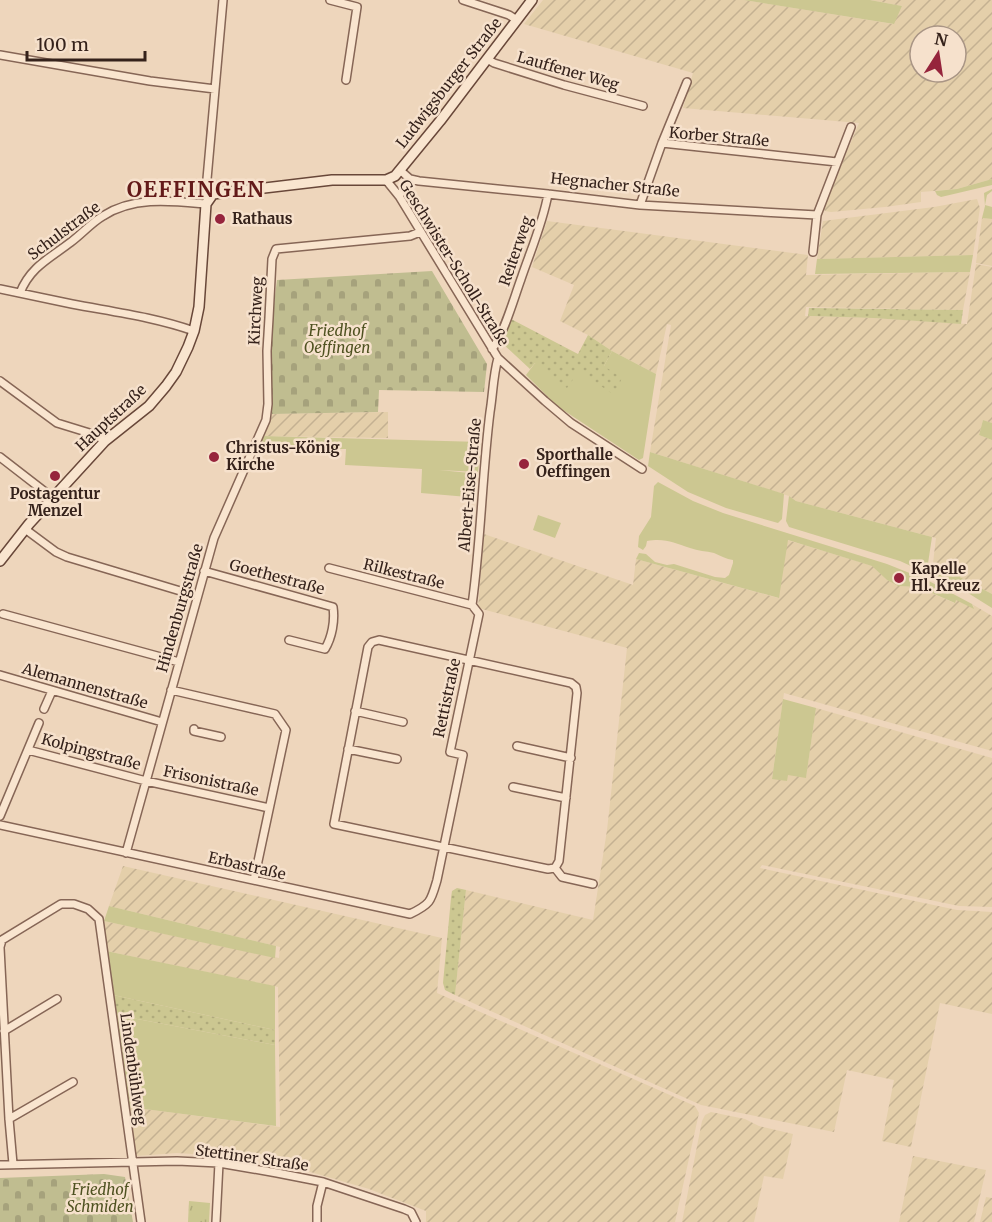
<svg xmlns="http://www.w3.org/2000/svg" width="992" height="1222" viewBox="0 0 992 1222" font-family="Merriweather,serif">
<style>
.farmland{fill:url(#farmland-furrows);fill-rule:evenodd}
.grass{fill:#ccc791}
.cemetery{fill:url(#cemetery-stones)}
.park{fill:url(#park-tufts)}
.garden{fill:url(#garden-dots)}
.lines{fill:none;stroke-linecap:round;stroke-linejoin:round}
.street-casing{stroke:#866656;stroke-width:10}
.secondary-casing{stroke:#684739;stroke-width:12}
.street{stroke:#f9e5cf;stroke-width:7}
.secondary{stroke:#f9e5cf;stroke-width:9}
.poi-dot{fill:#96243c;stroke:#f6e1cc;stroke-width:2}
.labels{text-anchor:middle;stroke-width:5;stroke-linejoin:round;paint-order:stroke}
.street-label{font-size:15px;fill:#35221b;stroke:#f6e1cc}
.poi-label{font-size:15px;font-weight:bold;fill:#35221b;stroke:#f6e1cc;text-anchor:start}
.park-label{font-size:15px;font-style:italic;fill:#4f5221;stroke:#f6e1cc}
.district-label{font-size:21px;font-weight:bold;letter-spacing:1.5px;fill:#631a19;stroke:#f6e1cc}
</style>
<defs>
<pattern id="farmland-furrows" width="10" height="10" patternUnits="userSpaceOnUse" patternTransform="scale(1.5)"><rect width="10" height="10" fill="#e4cfaa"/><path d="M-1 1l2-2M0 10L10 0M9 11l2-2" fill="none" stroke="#c4b192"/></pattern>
<pattern id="cemetery-stones" width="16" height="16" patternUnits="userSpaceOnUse" patternTransform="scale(1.5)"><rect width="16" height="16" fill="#c0bd90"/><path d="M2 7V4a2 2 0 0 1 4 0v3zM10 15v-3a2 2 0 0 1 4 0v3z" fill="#a6a27c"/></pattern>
<pattern id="park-tufts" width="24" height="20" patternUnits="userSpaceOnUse" patternTransform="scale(1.5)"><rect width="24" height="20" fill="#ccc791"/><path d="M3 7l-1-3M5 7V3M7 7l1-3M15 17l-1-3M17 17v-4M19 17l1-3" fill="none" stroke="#b0ab7c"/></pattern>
<pattern id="garden-dots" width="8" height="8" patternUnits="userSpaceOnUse" patternTransform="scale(1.5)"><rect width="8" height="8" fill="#ccc791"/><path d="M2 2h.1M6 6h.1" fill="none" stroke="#b0ab7c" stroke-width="1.8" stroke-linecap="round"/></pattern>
</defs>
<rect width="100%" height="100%" fill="#eed6bc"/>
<path class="farmland" d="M543,0H744L893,24L902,6L870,0H992V179L957,189L921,192V202L885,207L831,212L825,211L823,208L859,123L683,108L693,73L524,24ZM920,36H956V72H920Z
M977,199L980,208L973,255L817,259L823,221L934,207Z
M982,218L992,219V266L976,263Z
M547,221L808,255L806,275L970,272L963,310L806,307L805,316L873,318L967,324L976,264L992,267V423L983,420L979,435L992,440V594L933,563L936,538L796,501L789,496L650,452L671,325L667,324L656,374L612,351L588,335L560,321L574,285L532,267Z
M388,412V438L263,436L272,414Z
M484,534L633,585L636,559L778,598L787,540L873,566L887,580L898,586L918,587L954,603L955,599L974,607L972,604L992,616V751L784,693L772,778L788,774L806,777L816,708L992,758V907L959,906L762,865L760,868L957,910L992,912V1014L940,1003L911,1147L882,1141L894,1080L847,1070L834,1132L701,1105L455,995L466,890L593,920L607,830L627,648L478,608Z
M123,866L442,938L437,993L695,1106L699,1113L675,1222H426V1211L369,1189L283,1164L252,1158L177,1153L136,1156L129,1107L280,1127L278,987L106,951L103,927L104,921L279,958L280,947L109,906Z
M711,1112L745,1119L759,1126L793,1134L783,1179L764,1176L754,1222H682L702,1121L705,1115Z
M913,1156L986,1170L974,1222H899Z
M986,1197L992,1198V1222H980Z"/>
<path class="grass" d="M744,0H870L902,6L894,24Z
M992,179V185L941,197L937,195L935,191L957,189Z
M992,189V191L987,195L985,205L992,207V219L982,218L985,206L984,193Z
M973,255L970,272L815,274L817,259Z
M612,351L656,374L643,458L639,460L557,406L526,375L535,363L579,371L604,366Z
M983,420L992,423V440L979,435Z
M263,436L481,442L478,472L439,470L470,473L468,497L421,493L422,469L345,465L346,449H272L260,444Z
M650,452L784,494L782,519L778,523L726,508L688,492L648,466Z
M658,482L693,501L723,513L887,564L927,580L972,604L974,609L956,600L955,603L918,587L898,586L887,580L872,566L788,540L779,598L636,559L639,553L646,554L655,562L667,565L674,564L715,577L725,578L729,575L733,563V560C726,559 721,556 714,553C706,551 698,551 690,548C674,543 666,538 647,541L646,546L643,550L638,547L639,536L651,517L654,486Z
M789,496L796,501L932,537L927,570L924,572L900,561L789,527L786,521Z
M538,515L561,523L555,538L533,530Z
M933,563L992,594V608L968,593L930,575Z
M783,699L816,708L806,778L788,775L787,781L772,779Z
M109,906L276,946L275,958L104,921Z
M106,951L275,986V1030L113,995Z
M116,1015L275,1045L276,1126L129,1107Z"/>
<path class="cemetery" d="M432,271L487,364L484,392L379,390L378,412L272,414V320L277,280Z
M104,1174L125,1177L133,1222H0V1178Z"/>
<path class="park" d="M189,1201L210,1203L209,1222H188Z"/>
<path class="garden" d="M809,308L963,310L961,324L873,318L808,316Z
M511,319L578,354L588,335L612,351L604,366L622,378L614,395L579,371L567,388L535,363L530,369L501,342Z
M457,888L466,890L455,995L445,990L443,983L451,898L452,891Z
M113,995L275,1030V1045L116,1015Z"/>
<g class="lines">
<defs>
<path id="street" d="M330,0L357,7L346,80
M463,0L509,15L517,20
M0,55L150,81L215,89
M487,59L494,63L564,85L643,106
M662,143L687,82
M401,171L410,179L419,181L548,194L640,205L817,215
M386,180L399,196L498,358L545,401L571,423L642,469
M213,194L207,179L223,0
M399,196L410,179
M640,205L662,143L837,162
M813,252L817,215L851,127
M0,289C24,294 48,299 72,304C114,312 154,317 194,331
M20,293C30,267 50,258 71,242C82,234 91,223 103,216C134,196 172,201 206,204
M492,349C504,334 514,298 521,279C530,252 543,223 548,194
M0,381L57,423L96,435L105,441
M0,457L53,498
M25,529L56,552L67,557L197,596
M329,568L472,605
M204,571L333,607C335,621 332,637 325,649L289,640
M3,614L179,662
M379,640L571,683L576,687L577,693L559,861L555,868L548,869L334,824L368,647L372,642Z
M0,675L162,722
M171,690L275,714L286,730L254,880
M44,709L52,691
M355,711L403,722
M194,729V731L221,737
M517,746L571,758
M348,749L397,759
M28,750L146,781L269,808
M513,787L566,798
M0,816L39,723
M0,825L410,914C431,904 431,901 437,880L463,755L450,752L479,614L472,605C481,541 482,476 490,412C493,394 493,376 498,358
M126,853L214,538L266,420L268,404L267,351L269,318L272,259L276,249L410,236L420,232
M555,868L562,877L593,884
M0,947L2,940L61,904H74L88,909L99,919L141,1222
M0,948L9,1119L13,1164
M4,1031L57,999
M9,1119L73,1082
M0,1165L177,1161L219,1163L277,1173L323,1182L404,1209L411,1212L416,1222
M216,1222L219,1163
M317,1222V1206L323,1182"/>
<path id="secondary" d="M0,561L29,524L105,441L149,406L166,386L176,372L188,347L194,331L199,307L206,204L213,194L332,180H386L395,176L440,121L532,0"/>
</defs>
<use href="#street" class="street-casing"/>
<use href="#secondary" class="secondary-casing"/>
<use href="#street" class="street"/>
<use href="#secondary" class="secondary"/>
</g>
<g class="poi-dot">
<circle cx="220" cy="219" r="6"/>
<circle cx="214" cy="457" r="6"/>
<circle cx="524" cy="464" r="6"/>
<circle cx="55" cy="476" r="6"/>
<circle cx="899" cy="578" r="6"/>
</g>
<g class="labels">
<g class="street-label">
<text transform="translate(568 71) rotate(16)" y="5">Lauffener Weg</text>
<text transform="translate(449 83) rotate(-52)" y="5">Ludwigsburger Straße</text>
<text transform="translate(719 137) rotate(5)" y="5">Korber Straße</text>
<text transform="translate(615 185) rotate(6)" y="5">Hegnacher Straße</text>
<text transform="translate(64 231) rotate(-37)" y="5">Schulstraße</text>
<text transform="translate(516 251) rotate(-71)" y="5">Reiterweg</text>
<text transform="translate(454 263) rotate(58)" y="5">Geschwister-Scholl-Straße</text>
<text transform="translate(256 311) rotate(-87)" y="5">Kirchweg</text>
<text transform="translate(111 418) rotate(-43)" y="5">Hauptstraße</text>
<text transform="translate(470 485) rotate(-85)" y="5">Albert-Eise-Straße</text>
<text transform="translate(404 574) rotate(14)" y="5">Rilkestraße</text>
<text transform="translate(277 577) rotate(15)" y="5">Goethestraße</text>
<text transform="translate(180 608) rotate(-74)" y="5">Hindenburgstraße</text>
<text transform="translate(85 686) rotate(16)" y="5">Alemannenstraße</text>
<text transform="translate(447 698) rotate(-78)" y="5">Rettistraße</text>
<text transform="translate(91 752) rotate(15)" y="5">Kolpingstraße</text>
<text transform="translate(211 781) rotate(12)" y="5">Frisonistraße</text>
<text transform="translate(247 866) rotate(13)" y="5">Erbastraße</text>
<text transform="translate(133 1069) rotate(82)" y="5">Lindenbühlweg</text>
<text transform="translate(252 1158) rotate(8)" y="5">Stettiner Straße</text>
</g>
<g class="poi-label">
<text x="232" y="224">Rathaus</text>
<text x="226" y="453">Christus-König<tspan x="226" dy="17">Kirche</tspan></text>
<text x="536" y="460">Sporthalle<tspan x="536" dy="17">Oeffingen</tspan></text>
<text x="55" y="499" text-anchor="middle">Postagentur<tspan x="55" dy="17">Menzel</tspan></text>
<text x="911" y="574">Kapelle<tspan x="911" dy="17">Hl. Kreuz</tspan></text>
</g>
<g class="park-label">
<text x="337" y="336">Friedhof<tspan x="337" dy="17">Oeffingen</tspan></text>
<text x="100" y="1195">Friedhof<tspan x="100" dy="17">Schmiden</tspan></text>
</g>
<g class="district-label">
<text x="196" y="197">OEFFINGEN</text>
</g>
</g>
<g transform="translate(938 54) rotate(12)"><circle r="28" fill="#f6e1cc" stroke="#a99585" stroke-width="1.5"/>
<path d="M0-4.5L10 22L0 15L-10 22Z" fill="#96243c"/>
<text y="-9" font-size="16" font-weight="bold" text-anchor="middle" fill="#35221b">N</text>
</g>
<path d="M27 51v9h118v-9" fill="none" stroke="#35221b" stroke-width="3"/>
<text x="36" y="51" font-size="18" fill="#35221b" stroke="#f6e1cc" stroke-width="4.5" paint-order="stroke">100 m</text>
</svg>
